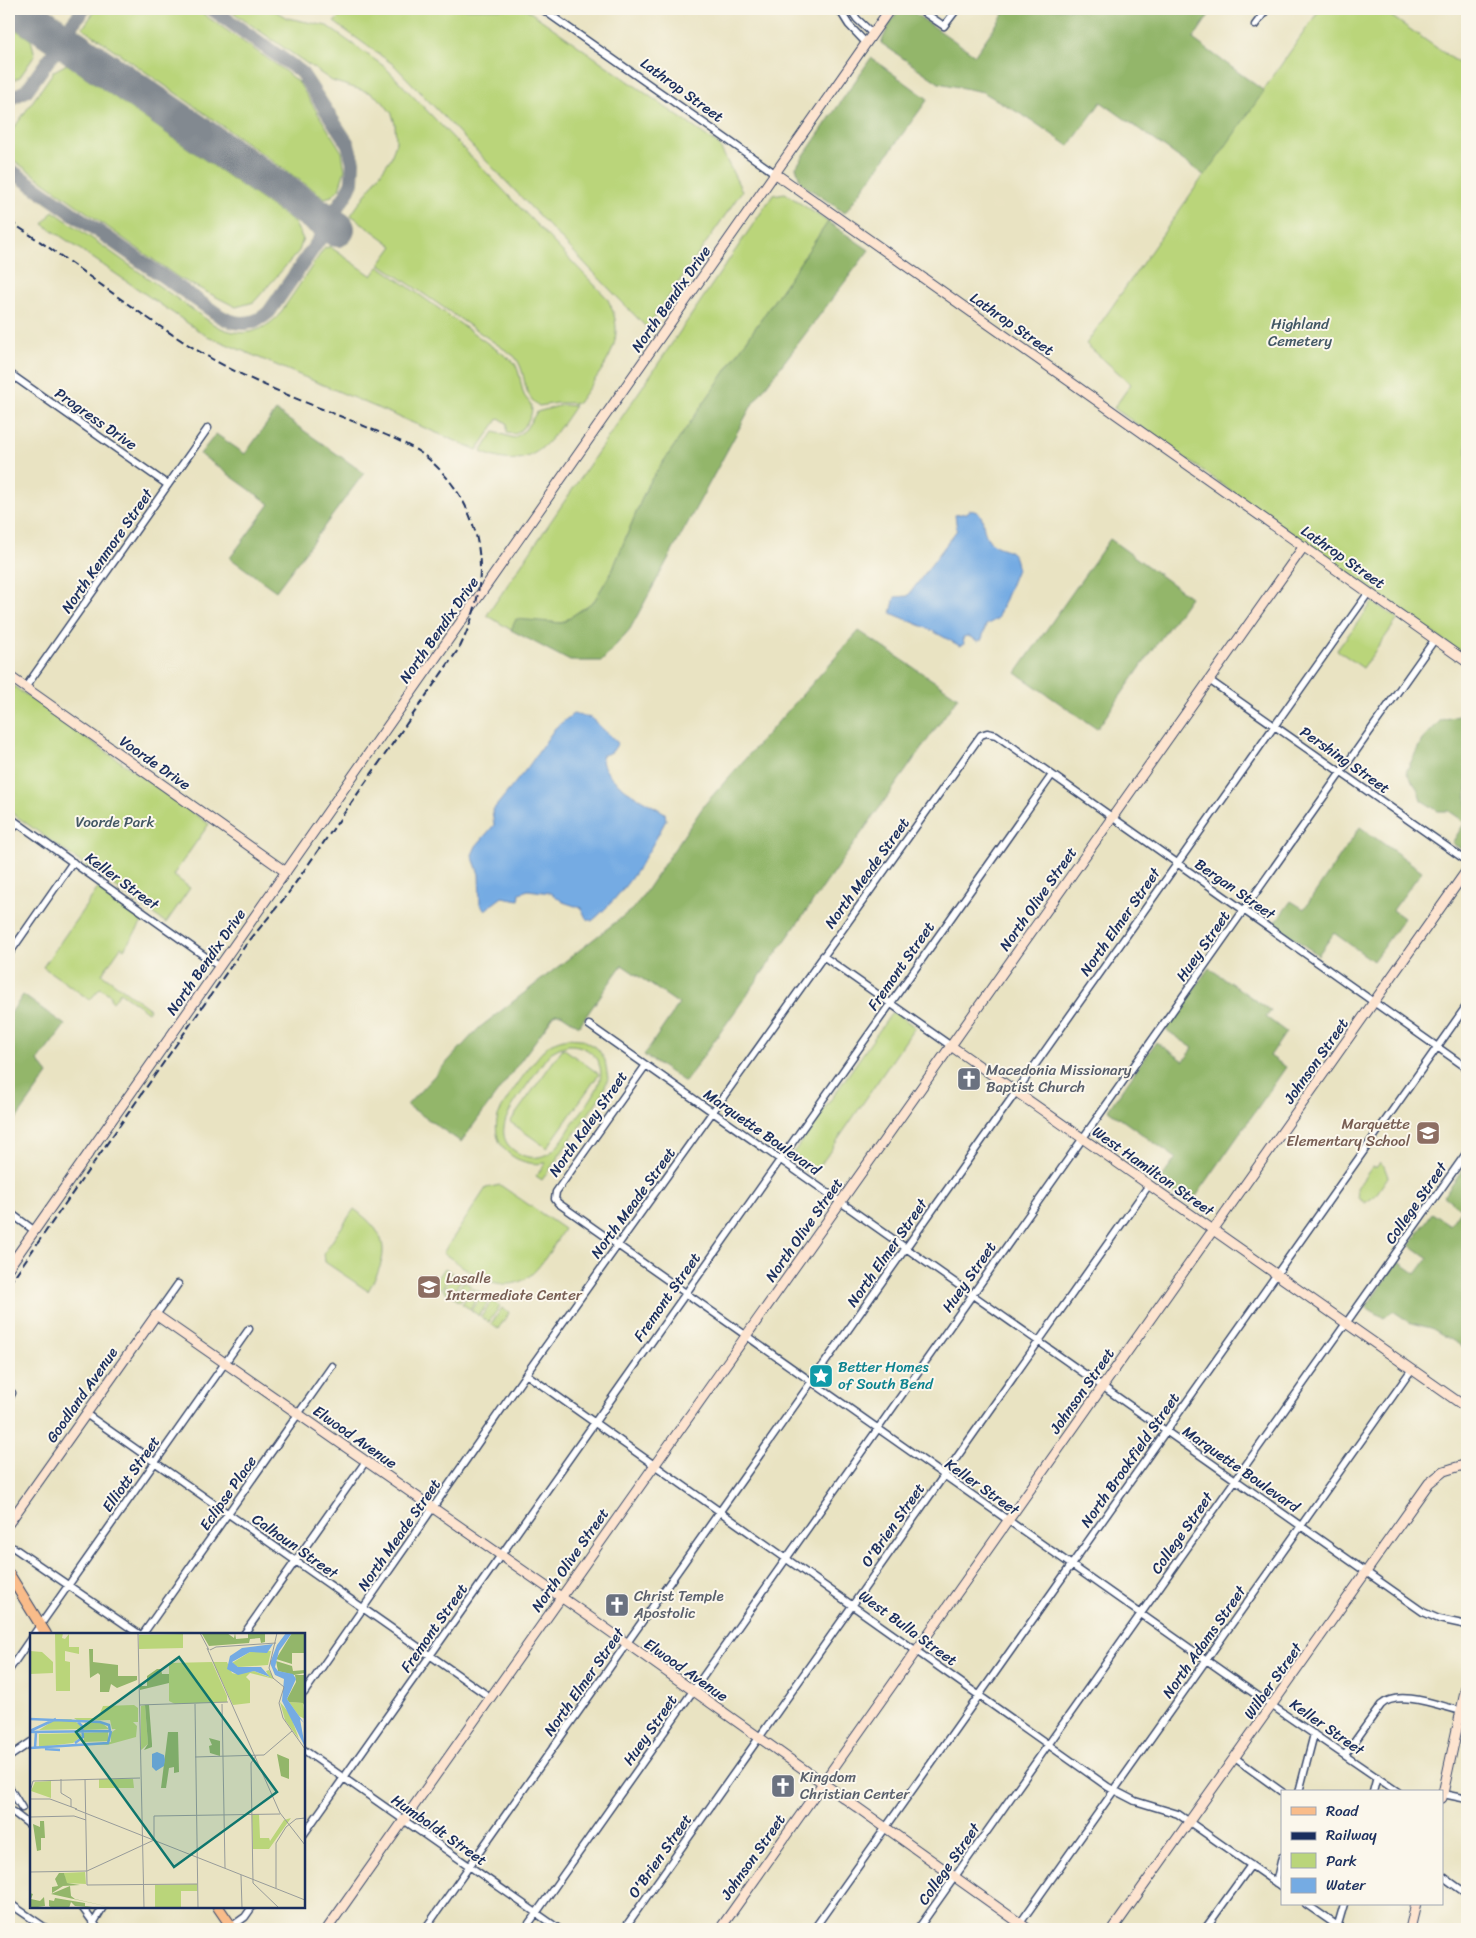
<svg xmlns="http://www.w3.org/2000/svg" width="1476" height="1938" viewBox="0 0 1476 1938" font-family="Sriracha,sans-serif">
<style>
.green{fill:#bad57a;stroke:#6a826c;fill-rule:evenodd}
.forest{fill:#93b66a;stroke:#577264}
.water{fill:#75abe3;stroke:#486da0}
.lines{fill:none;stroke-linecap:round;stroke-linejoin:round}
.taxiway{stroke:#828990;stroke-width:14}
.runway{stroke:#828990;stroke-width:36}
.street-casing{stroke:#3a4a6d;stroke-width:9}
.secondary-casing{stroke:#3a4a6d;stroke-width:11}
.primary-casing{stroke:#3a4a6d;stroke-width:12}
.street{stroke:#fff;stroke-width:6}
.secondary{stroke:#fde4d0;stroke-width:9}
.primary{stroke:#f9bc8a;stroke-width:10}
.rail{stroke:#1b2f5e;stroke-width:2;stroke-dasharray:8 4;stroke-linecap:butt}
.labels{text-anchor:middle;stroke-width:4;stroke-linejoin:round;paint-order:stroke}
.street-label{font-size:15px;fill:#1b2f5e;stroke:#fbf7ec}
.park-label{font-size:15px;fill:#435865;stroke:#fbf7ec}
.worship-label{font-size:15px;fill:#5b616d;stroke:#fbf7ec;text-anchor:start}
.education-label{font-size:15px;fill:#785e54;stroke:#fbf7ec;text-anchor:end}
.culture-label{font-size:15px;fill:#0d838f;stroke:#fbf7ec;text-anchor:start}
.inset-river{fill:none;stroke:#75abe3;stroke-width:2.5}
.inset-road{fill:none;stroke:#979b9a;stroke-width:1}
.view{fill:#0f766e;fill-opacity:0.15;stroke:#0f766e;stroke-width:2.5}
.inset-edge{fill:none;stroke:#1b2f5e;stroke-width:2.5}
</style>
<rect width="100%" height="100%" fill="#fbf7ec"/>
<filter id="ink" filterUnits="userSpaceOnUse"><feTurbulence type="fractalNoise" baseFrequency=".02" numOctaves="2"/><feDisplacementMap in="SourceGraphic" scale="10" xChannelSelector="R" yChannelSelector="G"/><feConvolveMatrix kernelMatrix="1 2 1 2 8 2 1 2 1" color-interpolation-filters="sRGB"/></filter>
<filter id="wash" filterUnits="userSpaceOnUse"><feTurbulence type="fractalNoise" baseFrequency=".0096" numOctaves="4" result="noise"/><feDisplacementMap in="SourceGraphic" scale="20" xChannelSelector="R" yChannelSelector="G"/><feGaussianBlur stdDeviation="1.12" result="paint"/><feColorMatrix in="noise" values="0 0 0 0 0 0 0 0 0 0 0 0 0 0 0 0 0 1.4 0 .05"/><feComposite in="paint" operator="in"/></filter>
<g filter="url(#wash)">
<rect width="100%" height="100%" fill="#e9e3c2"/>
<path class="green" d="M96,9H196L281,68L299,83L342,152L345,170L339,189L332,196L325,198L83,28Z
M228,9H272L287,18L327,26L385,67L607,298C631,342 602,368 578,403H557L539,406C519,392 529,373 514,356L380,264L393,246L351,215L391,158L396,142L395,124L392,114L382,101L371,93L332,81Z
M348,9H526L719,145L742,191L647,328L394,65L334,22Z
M1320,9H1381L1467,69V657L1114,408L1131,384L1086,344Z
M9,25L31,40L35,55L20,77L9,82Z
M67,64L294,222L303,239L299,251L254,302L236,307L179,278L9,157V135L54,71Z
M785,193L828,222L648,484L612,571L594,601L562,623L517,620L511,630L487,615L773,195Z
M53,211L213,324C237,338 260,335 279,315L325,247L328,248L329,246L372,276L379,266L514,362C520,372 520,381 523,392C524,398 529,400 531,405C535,415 523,430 515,434L507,433V423L499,418L477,450L205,335L43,224Z
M562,405L575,406C549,444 531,474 481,452L494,432L514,438L525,430L537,412Z
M1373,602L1398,619L1363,668L1337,650Z
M9,683L209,824L173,875L190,888L166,923L9,811Z
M99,887L142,917L143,921L124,949L121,947L102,974L150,1009L148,1012L120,992L113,1002L110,999L112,996L100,988L90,1000L43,967Z
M893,1011L915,1027L813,1176L789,1159Z
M568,1038L581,1039L598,1049L605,1060L608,1079L601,1096L542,1180L536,1176L546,1163C518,1168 489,1147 498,1116C502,1104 540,1051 550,1044C556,1041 562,1039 568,1038ZM569,1045C578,1045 587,1048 593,1055C614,1077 587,1103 574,1122C567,1132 561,1145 551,1152C542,1158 531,1159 522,1155C485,1138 513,1105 528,1084C535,1074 542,1063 550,1053L559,1048Z
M563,1048L599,1074L547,1148L510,1122Z
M1380,1162L1384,1166L1388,1177L1375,1196L1365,1203L1358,1198L1357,1188L1372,1167H1377Z
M500,1185L564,1229C555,1243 546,1259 535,1271C505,1302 470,1271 443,1253L486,1188Z
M354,1209C390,1235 390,1254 368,1291L325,1262L324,1253Z
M445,1268L453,1273L441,1289L434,1284Z
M454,1274L462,1279L451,1295L443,1290Z
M464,1281L471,1286L460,1302L453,1297Z
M473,1288L481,1293L470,1309L462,1304Z
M483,1294L490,1299L479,1316L471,1310Z
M492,1301L500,1306L489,1322L481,1317Z
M502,1308L509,1313L498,1329L491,1324Z"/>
<path class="forest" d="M900,9H908L975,55L1007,9H1213L1193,39L1264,91L1205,176L1101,102L1069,146L1031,120L983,92L939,83L881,43L890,23Z
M871,58L928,99L845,213L801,183L796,167Z
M828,222L869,250L753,403L630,629L602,661H570L511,630L516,619L562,623L594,601L612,571L648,484Z
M276,411L364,473L276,591L230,558L270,504L200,454L216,434L245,454Z
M1110,539L1190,597L1097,729L1016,673Z
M859,631L958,697L685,1082L644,1055L679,1004L622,965L579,1026L561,1014H555L461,1142L407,1105L479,1028L635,907L705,804Z
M1467,714V853L1452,843L1465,822L1449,811H1438L1421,800L1418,790L1406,772L1422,740L1441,720Z
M1360,827L1422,871L1393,910L1404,918L1373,961L1334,933L1318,955L1274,924L1291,901L1304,909Z
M1209,968L1271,1011L1266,1017L1286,1032L1270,1056L1286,1067L1190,1205L1158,1183L1176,1158L1108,1110L1156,1042L1184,1061L1193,1048L1165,1029Z
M23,995L65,1025L38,1061L48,1074L12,1125L9,1123V1016Z
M1467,1164V1349L1431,1328L1411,1323L1393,1311L1384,1318L1366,1307L1398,1261L1416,1274L1428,1258L1410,1245L1432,1213L1450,1225L1461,1209L1444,1196Z"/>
<path class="water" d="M969,510C988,512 980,525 987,537C997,555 1016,541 1017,569L997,619L986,625L982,639L978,641L968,636L963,637L964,644L960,646L929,629L891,613L895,597L908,596L957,530L955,515L967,513Z
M573,714L591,718L618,743L612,752L601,756C603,783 646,801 665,813L666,820C646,858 625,893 592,921L586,918L581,908L563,902L551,893L528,890L520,893L519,900L502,897L485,910L480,904L479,874L472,855L476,846L494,825L492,811L528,767L555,728Z"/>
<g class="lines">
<path class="taxiway" d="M212,9L301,72L348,144L353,162L352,182L346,195L327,222
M45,28L67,30L84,9
M9,99L26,91L55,51L54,41L45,28
M9,169L220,316C237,326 254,326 269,312L330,224"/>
<path class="runway" d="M18,9L337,229"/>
</g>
</g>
<g filter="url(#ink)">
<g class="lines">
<defs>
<path id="street" d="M542,9L776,174
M839,9L849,25L866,43
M850,9L857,19L873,34
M919,9L944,26L957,9
M1255,25L1267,9
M9,373L168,485
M1209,680L1467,861
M25,688L208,428
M9,817L220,967
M9,834L17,823
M9,954L73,862
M823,956L951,1046
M589,1025L1423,1612L1439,1619L1467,1625
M646,1065L556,1192L555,1199L558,1203L1239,1683L1398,1792
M9,1212L35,1231
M156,1315L178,1284
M526,1374L1108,1787L1135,1801L1178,1814L1282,1887
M9,1399L12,1393
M86,1414L491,1698
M14,1548L139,1634
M34,1634L249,1329
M143,1634L332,1366
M244,1634L366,1461
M9,1670L31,1638
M304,1693L526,1374L981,735L987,733L996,735L1467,1068
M304,1750L559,1929
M1345,1755L1381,1705C1398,1689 1440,1706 1461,1711
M9,1757L31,1742
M1235,1758L1282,1792
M9,1787L22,1808
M1299,1792L1314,1734
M1373,1792L1377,1777
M1443,1794L1467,1799
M9,1809L31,1826
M304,1834L1052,775
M1442,1876L1467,1894
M1276,1883L1282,1857
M9,1903L47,1929
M1306,1904L1342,1929
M82,1907L98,1929
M231,1927L245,1917L252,1907
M1337,1928L1344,1904
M90,1929L103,1907
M425,1929L1369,592
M525,1929L1435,639
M624,1929L1149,1185
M814,1929L1467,1005
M918,1929L1467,1152
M1016,1929L1412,1369
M1205,1929L1251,1865"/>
<path id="secondary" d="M776,174L1467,662
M9,676L286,872
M951,1046L1467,1408
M9,1267L890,9
M9,1523L156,1315L594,1620L1028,1929
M1442,1798L1467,1683
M327,1929L1304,546
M720,1929L1467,870
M1113,1929L1429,1483L1444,1471L1467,1464
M1410,1929L1416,1904"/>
<path id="primary" d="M9,1574L46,1634
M218,1907L233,1929"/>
</defs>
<use href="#street" class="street-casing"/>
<use href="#secondary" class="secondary-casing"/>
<use href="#primary" class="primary-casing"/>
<use href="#street" class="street"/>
<use href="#secondary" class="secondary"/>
<use href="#primary" class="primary"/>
<path class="rail" d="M9,221C78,265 141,318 212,359C258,385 308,403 357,423C380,433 405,441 425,456C453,479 472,509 478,545C484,581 476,614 460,647L287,895L245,946L9,1284"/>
</g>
</g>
<defs>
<symbol id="church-square" viewBox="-11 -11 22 22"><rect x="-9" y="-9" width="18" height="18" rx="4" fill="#6b7280" stroke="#fbf7ec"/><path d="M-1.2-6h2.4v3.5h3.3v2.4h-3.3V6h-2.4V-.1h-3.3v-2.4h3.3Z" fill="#fff"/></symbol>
<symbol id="school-square" viewBox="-11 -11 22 22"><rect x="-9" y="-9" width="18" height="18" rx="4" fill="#8d6e63" stroke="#fbf7ec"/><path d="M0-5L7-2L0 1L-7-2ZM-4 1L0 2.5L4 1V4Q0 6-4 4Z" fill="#fff"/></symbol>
<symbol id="sight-square" viewBox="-11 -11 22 22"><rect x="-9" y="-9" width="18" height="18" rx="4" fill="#0f9aa8" stroke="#fbf7ec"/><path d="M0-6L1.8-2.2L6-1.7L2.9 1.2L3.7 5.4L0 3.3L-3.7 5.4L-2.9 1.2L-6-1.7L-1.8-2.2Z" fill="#fff"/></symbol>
</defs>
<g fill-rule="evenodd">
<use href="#church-square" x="955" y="1065" width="28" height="28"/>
<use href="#school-square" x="1414" y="1119" width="28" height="28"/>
<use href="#school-square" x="415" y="1273" width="28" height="28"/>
<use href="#sight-square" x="807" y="1362" width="28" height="28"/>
<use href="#church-square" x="603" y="1591" width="28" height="28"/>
<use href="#church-square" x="769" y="1772" width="28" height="28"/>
</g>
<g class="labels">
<g class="street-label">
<text transform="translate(682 90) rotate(36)" y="5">Lathrop Street</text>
<text transform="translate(671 299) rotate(-55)" y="5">North Bendix Drive</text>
<text transform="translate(1012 324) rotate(35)" y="5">Lathrop Street</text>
<text transform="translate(96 419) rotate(35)" y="5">Progress Drive</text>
<text transform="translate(107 551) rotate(-55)" y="5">North Kenmore Street</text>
<text transform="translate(1343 557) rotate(35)" y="5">Lathrop Street</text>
<text transform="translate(439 630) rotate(-55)" y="5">North Bendix Drive</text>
<text transform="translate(1345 760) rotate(35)" y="5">Pershing Street</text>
<text transform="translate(155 763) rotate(35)" y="5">Voorde Drive</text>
<text transform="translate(867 873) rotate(-54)" y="5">North Meade Street</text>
<text transform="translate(122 881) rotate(36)" y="5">Keller Street</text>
<text transform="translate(1235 889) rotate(35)" y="5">Bergan Street</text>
<text transform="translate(1038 899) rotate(-55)" y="5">North Olive Street</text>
<text transform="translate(1120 922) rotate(-55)" y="5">North Elmer Street</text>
<text transform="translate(1203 946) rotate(-55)" y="5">Huey Street</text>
<text transform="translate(206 962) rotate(-55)" y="5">North Bendix Drive</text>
<text transform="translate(901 966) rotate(-55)" y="5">Fremont Street</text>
<text transform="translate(1316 1061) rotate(-55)" y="5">Johnson Street</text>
<text transform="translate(588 1124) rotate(-55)" y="5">North Kaley Street</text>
<text transform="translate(762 1132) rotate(35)" y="5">Marquette Boulevard</text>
<text transform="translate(1153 1171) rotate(35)" y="5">West Hamilton Street</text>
<text transform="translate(633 1203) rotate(-54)" y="5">North Meade Street</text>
<text transform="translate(1416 1203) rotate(-55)" y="5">College Street</text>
<text transform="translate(804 1230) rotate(-55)" y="5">North Olive Street</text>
<text transform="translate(887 1253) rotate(-55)" y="5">North Elmer Street</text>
<text transform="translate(969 1277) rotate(-55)" y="5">Huey Street</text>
<text transform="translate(667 1297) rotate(-55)" y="5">Fremont Street</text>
<text transform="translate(1082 1391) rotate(-55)" y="5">Johnson Street</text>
<text transform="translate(82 1395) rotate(-55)" y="5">Goodland Avenue</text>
<text transform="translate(355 1437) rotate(35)" y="5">Elwood Avenue</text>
<text transform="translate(1130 1460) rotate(-55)" y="5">North Brookfield Street</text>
<text transform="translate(1241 1469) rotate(35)" y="5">Marquette Boulevard</text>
<text transform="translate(131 1474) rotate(-55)" y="5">Elliott Street</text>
<text transform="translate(982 1487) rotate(35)" y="5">Keller Street</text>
<text transform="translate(228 1493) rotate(-55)" y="5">Eclipse Place</text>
<text transform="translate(893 1525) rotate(-55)" y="5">O'Brien Street</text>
<text transform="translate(1182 1533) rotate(-55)" y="5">College Street</text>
<text transform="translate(399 1535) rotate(-55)" y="5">North Meade Street</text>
<text transform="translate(295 1546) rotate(35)" y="5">Calhoun Street</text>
<text transform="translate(570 1560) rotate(-55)" y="5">North Olive Street</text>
<text transform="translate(434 1628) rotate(-55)" y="5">Fremont Street</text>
<text transform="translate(908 1628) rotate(36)" y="5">West Bulla Street</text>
<text transform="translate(1204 1642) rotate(-55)" y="5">North Adams Street</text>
<text transform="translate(686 1670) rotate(35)" y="5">Elwood Avenue</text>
<text transform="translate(1273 1681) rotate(-55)" y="5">Wilber Street</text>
<text transform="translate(584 1682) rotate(-55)" y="5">North Elmer Street</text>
<text transform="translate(1327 1727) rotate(35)" y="5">Keller Street</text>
<text transform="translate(650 1730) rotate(-55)" y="5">Huey Street</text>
<text transform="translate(439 1830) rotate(35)" y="5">Humboldt Street</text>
<text transform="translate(660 1856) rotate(-55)" y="5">O'Brien Street</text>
<text transform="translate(753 1857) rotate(-55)" y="5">Johnson Street</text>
<text transform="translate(949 1864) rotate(-55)" y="5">College Street</text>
</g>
<g class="park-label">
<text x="1300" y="329">Highland<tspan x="1300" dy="17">Cemetery</tspan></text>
<text x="115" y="827">Voorde Park</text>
</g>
<g class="worship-label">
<text x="986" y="1075">Macedonia Missionary<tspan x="986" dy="17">Baptist Church</tspan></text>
<text x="634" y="1601">Christ Temple<tspan x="634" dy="17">Apostolic</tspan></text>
<text x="800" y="1782">Kingdom<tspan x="800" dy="17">Christian Center</tspan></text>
</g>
<g class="education-label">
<text x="1410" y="1129">Marquette<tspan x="1410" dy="17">Elementary School</tspan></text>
<text x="446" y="1283" text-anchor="start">Lasalle<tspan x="446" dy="17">Intermediate Center</tspan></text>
</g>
<g class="culture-label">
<text x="838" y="1372">Better Homes<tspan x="838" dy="17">of South Bend</tspan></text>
</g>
</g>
<g transform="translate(30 1633)">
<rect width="275" height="275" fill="#e9e3c2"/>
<path d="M25,0H33L32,5L35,6L39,1V14H49V21L35,18V28L40,29V58H26ZM153,1V15L109,16V2ZM0,18L12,19L23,29V40L0,41ZM241,18L238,32L208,34L202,30L220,19ZM182,29L197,63V69L145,71L139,68V30ZM183,29H197L202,40L206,41L224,38L239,44L236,38L239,37L244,46L220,40L216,44L220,48V70L203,72ZM250,69L260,81L269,106L255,87ZM259,69L273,70L275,86L269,83ZM104,72L108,75V89H103L107,93L106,104L77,112L60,111L81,109V100L86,96H82L80,87L48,88L44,85H68L73,73ZM115,72L118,111L111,117V73ZM26,86H41L51,92V96L9,97ZM71,89L79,96L53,97L55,90ZM78,99V108L54,109V100ZM9,101L50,100L52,103L43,110L9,114ZM69,146H103L104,155H69ZM21,148V165L1,158L5,149ZM222,181H229L230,205H239L240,208L254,187L261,185L239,216H223ZM55,239L56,251L36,250L34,240ZM167,251V258H151V274L125,275V252Z" fill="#bad57a"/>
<path d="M197,0L204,5L205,0L206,6L218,5V0H235V9L231,10L230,5L220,6L219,10L179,13L172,1ZM262,0H274L275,20H262V31L246,26ZM59,16H63V29L88,32V43H107V47L87,55L81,51L79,59H70V42L68,40L60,45ZM246,28L262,33L263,38L275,37V40L264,42L248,38ZM127,36H131L132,41H139V50L110,57L109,53H117V43ZM265,42H275V74L273,70L259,69L257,66L266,49ZM115,72H119L122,111V114L114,117L118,111ZM138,99H148L149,139L144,140V134L139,135L136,155H131ZM179,105L190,108V123L180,120L179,113L182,112ZM247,121L259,126V146L251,143ZM10,188H14L15,205H11V217L7,218L3,191L10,194ZM29,240H34L37,250L50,252L33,253L22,260V254L28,253L25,246ZM40,253L41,263L45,266L84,275L21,261ZM0,260L3,261L1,266L10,268L14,264L15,273L1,275ZM25,265L55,270V273L70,275L45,273L41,269L39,275H22L19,273V267L24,268Z" fill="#93b66a"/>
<path d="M256,0H262L249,18L245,34L248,38L263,41L266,46L257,66L274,90L270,86L275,114L252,68L254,46L245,42L240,30L247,12ZM243,11L237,20L220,19L202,29L208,34H231L240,44L224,38L208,42L197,36L200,23L212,15ZM127,119L134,122L135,127L134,133L126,138L122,134V121Z" fill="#75abe3"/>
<path class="inset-river" d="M0,86L70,89L79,92L80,98M0,98L26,86M0,99L81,98M45,110L53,104L52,93L48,89M0,115L78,110L81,98M5,115L6,99M15,116L30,117"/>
<path class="inset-road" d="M108,0L114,275M170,0L179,17M247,0L239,35L243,45L254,54L249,70L253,85L275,116M177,15L250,180L275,212M180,17L186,14L246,10M165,71L168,275M192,71L195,235M109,72L198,69M226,123L221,130L223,250L249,275M165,124L234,122L262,98M31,146V160L41,166V174M55,146L57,252L167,251M0,159L3,148L110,145M0,166H20L47,176M45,176L275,267M0,184L44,183L56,187M0,239L57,238L124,207V183L250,181M211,242L212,275M246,255V210L256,194L266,186L275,185"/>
<path class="view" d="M149,24L247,159L144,234L46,99Z"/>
<rect width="275" height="275" class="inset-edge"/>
</g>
<rect width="1476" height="1938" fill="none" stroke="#fbf7ec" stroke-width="30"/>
<rect x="1281" y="1790" width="162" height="115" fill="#fbf7ec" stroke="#a1a7b3"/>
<rect x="1291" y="1807" width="25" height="8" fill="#f9bc8a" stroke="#a1a7b3"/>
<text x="1326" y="1816" font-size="15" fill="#1b2f5e">Road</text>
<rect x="1291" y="1832" width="25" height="8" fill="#1b2f5e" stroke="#a1a7b3"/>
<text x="1326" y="1840" font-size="15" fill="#1b2f5e">Railway</text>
<rect x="1291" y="1853" width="25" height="15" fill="#bad57a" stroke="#a1a7b3"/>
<text x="1326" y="1866" font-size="15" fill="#1b2f5e">Park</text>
<rect x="1291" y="1878" width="25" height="15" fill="#75abe3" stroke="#a1a7b3"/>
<text x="1326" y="1890" font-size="15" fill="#1b2f5e">Water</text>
</svg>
